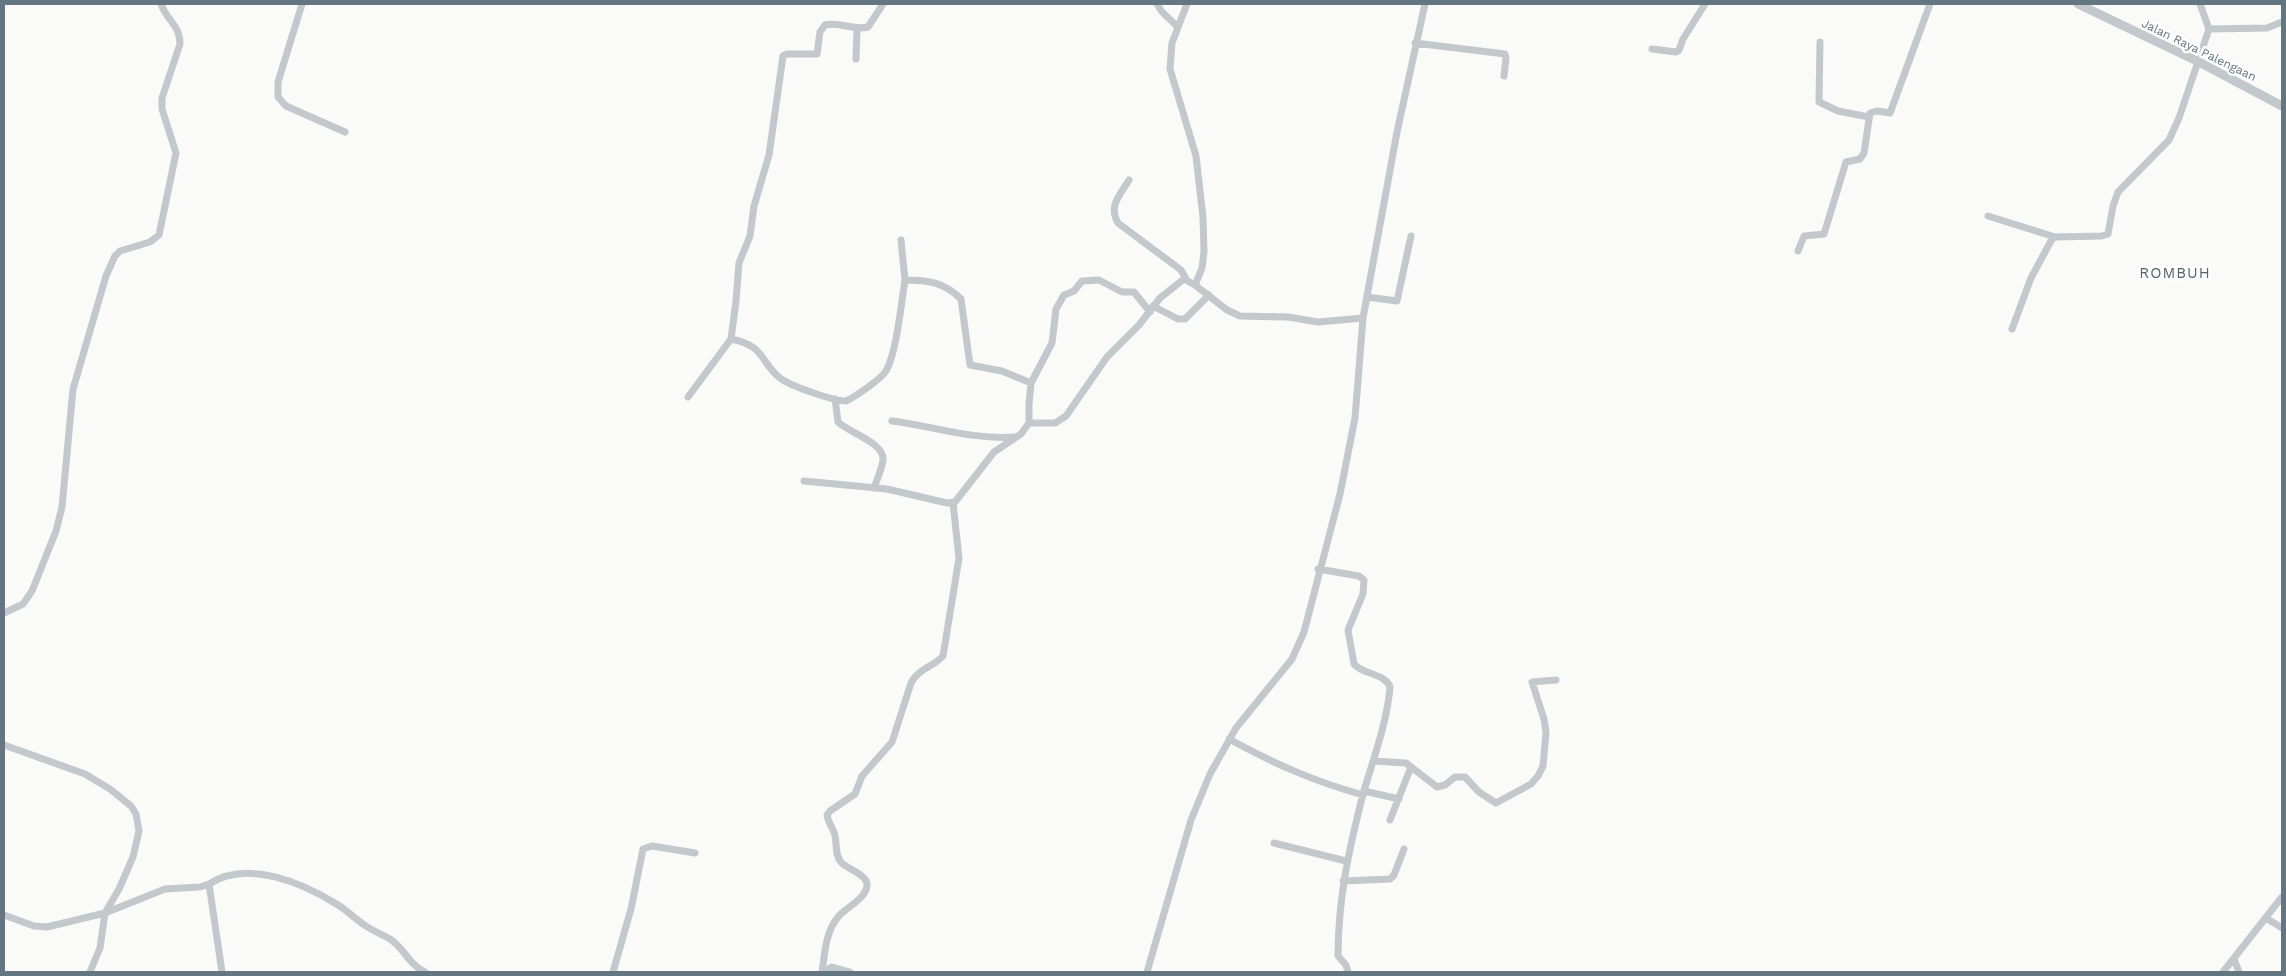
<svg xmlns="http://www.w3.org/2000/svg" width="2286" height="976" viewBox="0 0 2286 976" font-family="'Work Sans',sans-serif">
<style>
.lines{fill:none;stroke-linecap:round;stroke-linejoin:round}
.minor{stroke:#c3c8cc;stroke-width:7}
.tertiary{stroke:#c3c8cc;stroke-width:9}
.labels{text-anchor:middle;stroke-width:5;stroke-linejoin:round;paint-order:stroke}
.street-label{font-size:12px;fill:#657683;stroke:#fff}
.quarter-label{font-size:15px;letter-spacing:1px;fill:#57646e;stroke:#fff}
</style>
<rect width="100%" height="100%" fill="#fafaf8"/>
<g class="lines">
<path class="minor" d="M302,4L278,82V97L286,106L345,132
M1157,4L1162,12L1177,26
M1187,4L1172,43L1170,69L1196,156L1203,217L1204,252L1202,268L1195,285
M2209,29L2267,28L2282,22
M1820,42L1819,102L1838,111L1869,117
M1415,43L1505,54L1506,58L1504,76
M1652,49L1676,52L1679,50L1683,39L1705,4
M856,59L857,29
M1129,180C1120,195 1108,206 1118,223L1181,270L1186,279
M1988,216L2055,237
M901,240L905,280C927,280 944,282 961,299L970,365L1002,371L1031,383
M1798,251L1804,236L1824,234L1846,162L1860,159L1864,153L1870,113L1877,111L1890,113L1930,4
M1367,297L1397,301L1411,236
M1153,306L1178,319H1185L1209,295
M2012,329L2031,278L2052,239L2055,237L2102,236L2108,234L2113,206L2118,192L2169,140L2179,118L2209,29L2200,4
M731,339C766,346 759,361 780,378C790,386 834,401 846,401C855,397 881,379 886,371C897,351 901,304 905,280
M688,397L731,339L736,301L739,263L750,236L754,206L769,155L783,56L787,54H817L820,32L825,25C840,21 853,31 868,27L883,4
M835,399L838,422C848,432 885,443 883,460C882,469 877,479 874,488
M892,421C933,426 972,440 1015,437
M1029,423V404L1031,383L1052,343L1056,309L1064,295L1074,291L1082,281L1099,280L1122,292H1134L1150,312
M804,481L887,489L947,503L955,502L994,452L1021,434L1029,423H1055L1066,416L1107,357L1139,325L1160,298L1184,279L1195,285L1227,310L1240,316L1288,317L1318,322L1363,318
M1318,569L1359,576L1364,580L1363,594L1348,630L1354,664C1363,675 1385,673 1390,687C1387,723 1373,760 1363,794C1349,849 1338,899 1338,956L1346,965L1348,972
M4,613L23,604L32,591L56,531L62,507L73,389L106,276L115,256L120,251L150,242L159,235L176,153L162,109V98L180,44C180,25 167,21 161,4
M1229,739C1275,764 1313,781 1363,795
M4,745L85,774L110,789L131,806L136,814L139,831L133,857L119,889L105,913L100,948L90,972
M1373,761L1406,763L1437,787L1445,785L1455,777H1465L1479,792L1496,803L1531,784L1538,776L1543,766L1546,732L1544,719L1532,682L1556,680
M1364,791L1399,799
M1390,820L1411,767
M1274,843L1346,861
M1343,881L1390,879L1394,875L1404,849
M4,915L34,926L47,927L105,913L165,889L200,887L209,884
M2266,918L2282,928
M2234,959L2239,972
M222,972L209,884C248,859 303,883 338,905C348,911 356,920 366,926C373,931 382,934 390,939C404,948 409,965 425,972
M613,972L631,909L643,849L652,846L695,853
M822,972C825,953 825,933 838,917C845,908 868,898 867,884C866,874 847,869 841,862C835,856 837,844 835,836C834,829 828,823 827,815L830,811L855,794L862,776L892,742L911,683C918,669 933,667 943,656L959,558L953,503
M823,972L832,967L850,972
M1147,972L1191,820L1210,774L1236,728L1292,659L1304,632L1340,494L1355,418L1363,318L1397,132L1425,4
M2223,972L2282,897"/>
<path class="tertiary" d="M2078,4L2199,62L2282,106"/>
</g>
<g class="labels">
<g class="street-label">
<text transform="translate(2199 50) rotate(26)" y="4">Jalan Raya Palengaan</text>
</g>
<g class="quarter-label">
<text x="2175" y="278">ROMBUH</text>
</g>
</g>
<rect width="2286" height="976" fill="none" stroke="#657683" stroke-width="10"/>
</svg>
